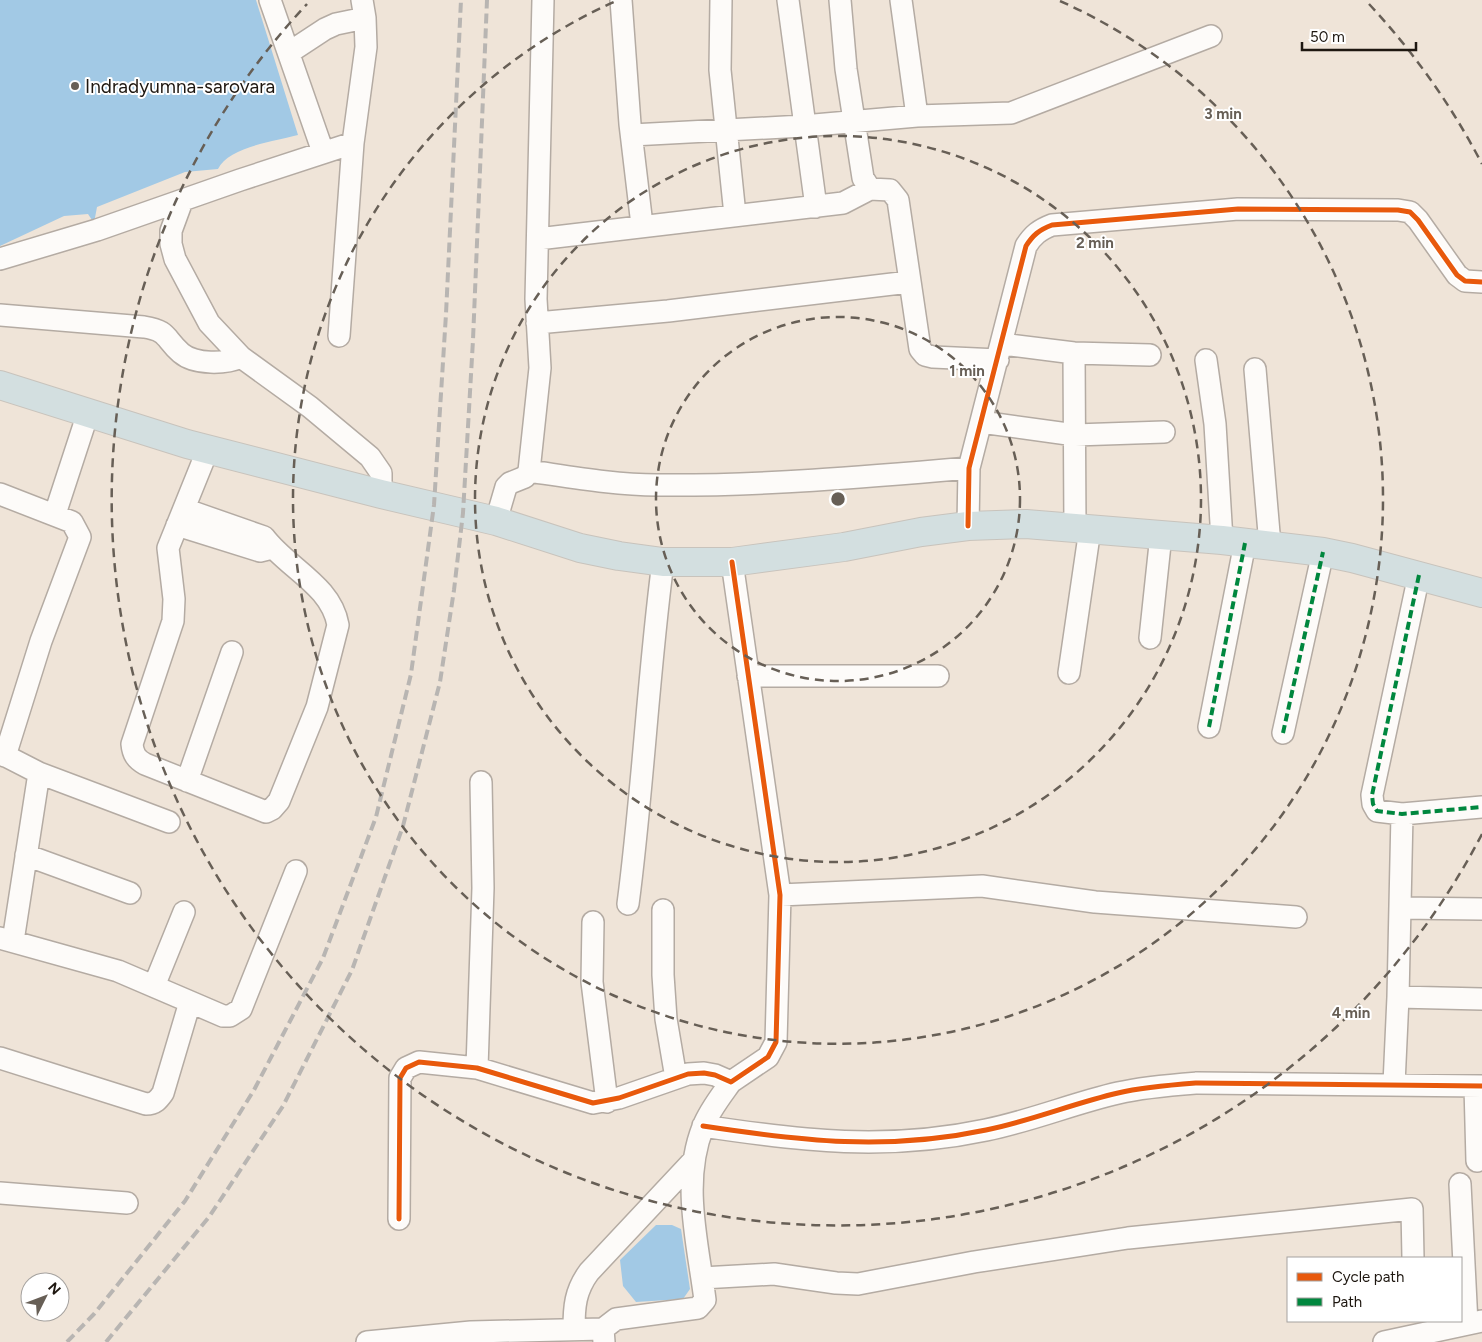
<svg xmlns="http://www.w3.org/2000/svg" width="1482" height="1342" viewBox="0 0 1482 1342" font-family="Figtree,sans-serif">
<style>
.water{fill:#a2c9e5}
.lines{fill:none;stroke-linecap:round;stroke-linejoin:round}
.minor-casing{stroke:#b4aba3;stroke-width:24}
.highway-casing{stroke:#c8c3bc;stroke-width:30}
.minor{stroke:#fdfbf9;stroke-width:21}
.highway{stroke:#d3dfe0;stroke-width:28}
.rail{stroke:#b8b5b2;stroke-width:4;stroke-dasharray:10 5;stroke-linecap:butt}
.quiet{stroke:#00873e;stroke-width:4;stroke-dasharray:8 4;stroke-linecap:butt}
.cycleway-casing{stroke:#fff;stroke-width:8}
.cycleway{stroke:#e8590c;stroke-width:5}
.ring{fill:none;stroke:#675f56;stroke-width:2.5;stroke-dasharray:9 6}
.poi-dot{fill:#675f56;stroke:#fff;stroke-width:2}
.labels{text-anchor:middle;stroke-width:4;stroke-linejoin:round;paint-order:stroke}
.poi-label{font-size:19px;fill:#1e1710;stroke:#fff;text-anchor:start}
.centre{fill:#675f56;stroke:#fff;stroke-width:2.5}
.ring-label{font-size:15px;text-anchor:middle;font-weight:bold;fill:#675f56;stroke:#fff;stroke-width:4;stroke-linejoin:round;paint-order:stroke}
</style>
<rect width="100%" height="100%" fill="#efe4d8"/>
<path class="water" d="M0,0H256L298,135C276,141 228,147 218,169L185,172L97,207L94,223L88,214L64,216L0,246Z
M656,1225H672L681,1229L690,1289L683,1299L636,1302L623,1286L620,1260Z"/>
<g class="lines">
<defs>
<path id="minor" d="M270,0L323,152
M621,0L630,124L642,225
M721,0L720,70L735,215
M788,0L816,207
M840,0L846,69L863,178L870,189L890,190L898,200L920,349L925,355L933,357L998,360
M901,0L917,116
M290,52L325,29L336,24L365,18
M632,135L803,126L917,116L1011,113L1211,36
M182,201L171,231V244L175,259L209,323L241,357L310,407L370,457L381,473V494
M538,239L843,203L870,189
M0,259L97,230L240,180L353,143
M0,315L144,327C169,331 164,338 181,353C195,365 226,364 241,357
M537,323L668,311L909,282
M339,336L353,143L366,47L365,18L362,0
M1002,344L1074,353L1150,355
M1074,353L1075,528
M1206,360L1215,424L1222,540
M1255,369L1270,545
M981,422L1075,435L1164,432
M529,471C571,477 615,485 657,485C761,486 865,477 969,468
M0,494L72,522L80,537L41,641L5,756
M184,509L264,537C287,568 331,585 338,625L317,707L279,801L272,809L266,812L145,764C136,759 133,754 132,744L173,621L174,599L168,548L208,449
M55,514L88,413
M496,521L506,487L510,483L525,477L529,471L540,368L536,299L543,0
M177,525L260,551L272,548
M968,526L969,468L1026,246C1033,235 1039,230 1052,225L1238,209L1398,210L1410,212L1418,220L1457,275L1465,281L1482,282
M1419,575L1372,795L1373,804L1377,811L1402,814L1482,807
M1150,638L1161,535
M1069,673L1090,529
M748,676H938
M1209,727L1245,543
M1283,733L1323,552
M0,753L39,773L169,822
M187,781L232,652
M26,855L130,893
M780,895L982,886L1095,902L1296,917
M628,904C643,790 648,676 663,562
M1400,908L1482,909
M663,910V975L666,1019L676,1078
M593,922L592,982L607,1102
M0,938L118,971L223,1016H230L241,1009L296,871
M13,941L39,773
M154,986L184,912
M1398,997L1482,999
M0,1058L146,1104C155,1104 158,1100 163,1093L190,1002
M477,1068L483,888L481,782
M1394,1084L1398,997L1402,814
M1475,1086L1477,1161
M703,1126C802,1141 887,1151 986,1130C1031,1121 1074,1103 1118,1093C1144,1087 1171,1085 1197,1083L1482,1086
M1460,1184L1467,1324
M0,1193L127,1203
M399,1219L400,1078L406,1068L419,1062L477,1068L593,1103L619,1098L688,1074L704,1073L715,1075L731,1082L768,1057L776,1042L780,895L732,562
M702,1278L774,1274L836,1283L858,1284L974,1262L1128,1238L1412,1209L1413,1258
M574,1329C574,1307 575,1291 589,1272L693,1161
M367,1342L471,1332L603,1329
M604,1342L603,1329L616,1319L698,1308L705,1300C698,1244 681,1182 703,1127C709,1111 721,1096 731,1082
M1384,1342L1482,1321"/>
<path id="highway" d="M0,385L187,444L381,494L496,521L580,548L619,556L663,562H732L844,547L921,532L968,526L1026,524L1222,540L1323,552L1352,558L1482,593"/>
</defs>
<use href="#minor" class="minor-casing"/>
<use href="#highway" class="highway-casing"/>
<use href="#minor" class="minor"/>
<use href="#highway" class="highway"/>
<path class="rail" d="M67,1342L94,1314L185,1201L254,1090L323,958L376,817L411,674L434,505L446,314L461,0
M106,1342L209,1217L283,1106L352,970L403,826L440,682L454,590L463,513L473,340L487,0"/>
<path class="quiet" d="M1419,575L1372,795L1373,804L1377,811L1402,814L1482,807
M1209,727L1245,543
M1283,733L1323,552"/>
<defs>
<path id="cycleway" d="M968,526L969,468L1026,246C1033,235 1039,230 1052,225L1238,209L1398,210L1410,212L1418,220L1457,275L1465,281L1482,282
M703,1126C802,1141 887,1151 986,1130C1031,1121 1074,1103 1118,1093C1144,1087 1171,1085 1197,1083L1482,1086
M399,1219L400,1078L406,1068L419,1062L477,1068L593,1103L619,1098L688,1074L704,1073L715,1075L731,1082L768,1057L776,1042L780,895L732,562"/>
</defs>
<use href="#cycleway" class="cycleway-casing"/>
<use href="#cycleway" class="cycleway"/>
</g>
<g class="ring">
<circle cx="838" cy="499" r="182"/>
<circle cx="838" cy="499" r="363"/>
<path d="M1060 1A545 545 0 1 1 616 1"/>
<path d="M1482 834A726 726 0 1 1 307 4M1369 4A726 726 0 0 1 1482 164"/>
</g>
<circle class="poi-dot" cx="75" cy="86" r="5"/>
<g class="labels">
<g class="poi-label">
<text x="85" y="93">Indradyumna-sarovara</text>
</g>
</g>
<circle cx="838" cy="499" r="8" class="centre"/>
<g class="ring-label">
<text x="1223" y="119">3 min</text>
<text x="1095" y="248">2 min</text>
<text x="967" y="376">1 min</text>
<text x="1351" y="1018">4 min</text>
</g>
<rect x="1287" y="1257" width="175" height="65" fill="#ffffff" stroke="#a5a29f"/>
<rect x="1297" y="1273" width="25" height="8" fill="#e8590c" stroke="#a5a29f"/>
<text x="1332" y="1282" font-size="15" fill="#1e1710">Cycle path</text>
<rect x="1297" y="1298" width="25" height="8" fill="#00873e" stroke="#a5a29f"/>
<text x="1332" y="1307" font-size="15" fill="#1e1710">Path</text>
<g transform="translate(45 1297) rotate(48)"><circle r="24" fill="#ffffff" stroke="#a5a29f"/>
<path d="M0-4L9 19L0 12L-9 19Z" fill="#675f56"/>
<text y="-8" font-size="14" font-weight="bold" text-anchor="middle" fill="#1e1710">N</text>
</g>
<path d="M1302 42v8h114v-8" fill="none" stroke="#1e1710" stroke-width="2.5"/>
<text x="1310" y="42" font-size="15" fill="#1e1710" stroke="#ffffff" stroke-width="4" paint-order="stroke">50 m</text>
</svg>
